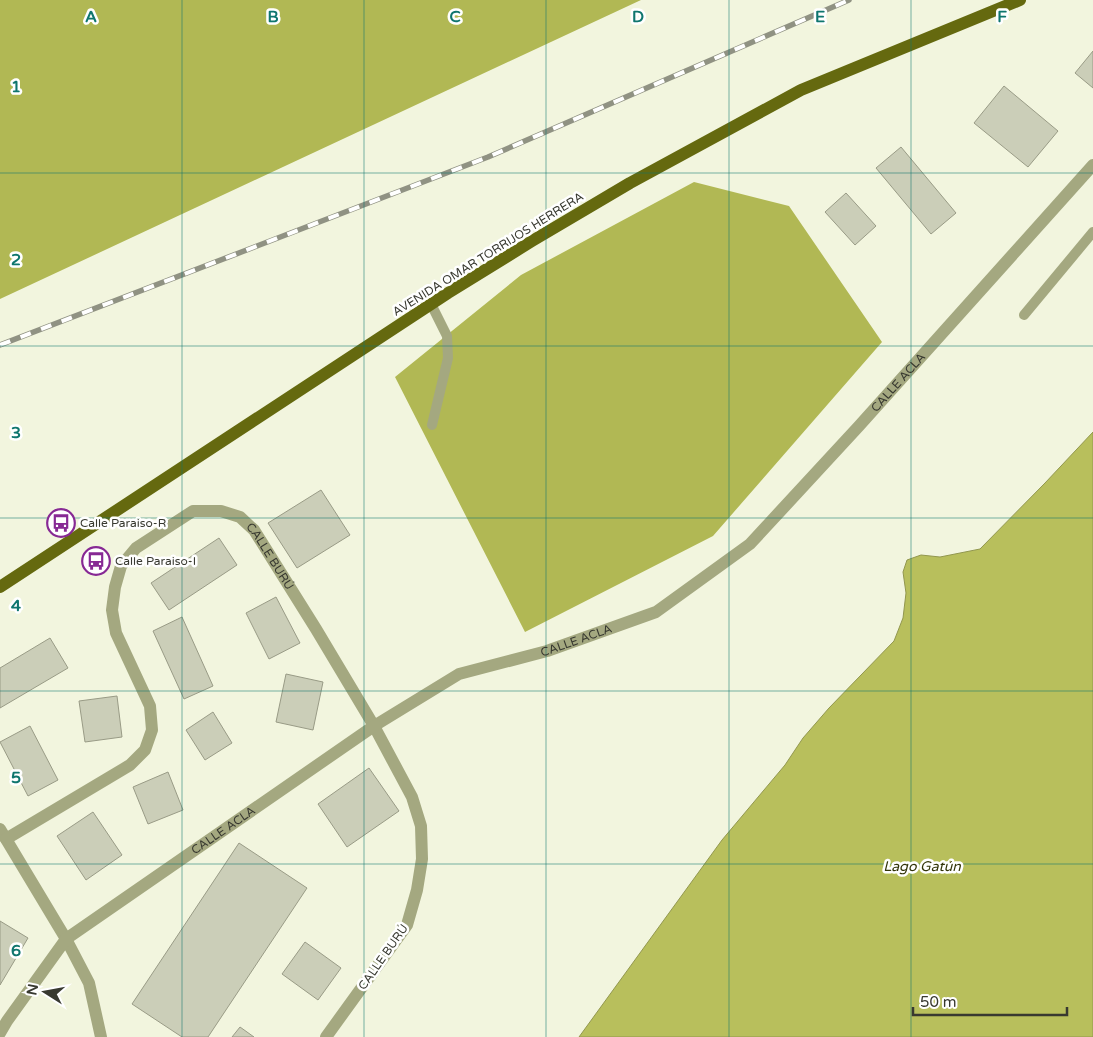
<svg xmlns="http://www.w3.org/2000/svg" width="1093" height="1037" viewBox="0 0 1093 1037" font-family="'Varela Round',sans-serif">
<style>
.forest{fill:#b1b854}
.water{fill:#b8bf5c;stroke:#92974f}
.building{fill:#cbceb8;stroke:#999b86}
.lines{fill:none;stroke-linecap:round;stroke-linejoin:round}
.lane{stroke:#a4a880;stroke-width:10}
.street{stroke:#a4a880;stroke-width:12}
.primary{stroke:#65690f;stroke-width:12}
.rail-casing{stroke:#909283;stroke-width:5.5}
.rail{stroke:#fff;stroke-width:4;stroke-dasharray:11;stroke-linecap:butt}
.grid{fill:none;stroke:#0f766e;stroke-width:1;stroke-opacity:0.55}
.labels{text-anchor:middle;stroke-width:5;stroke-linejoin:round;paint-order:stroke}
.street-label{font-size:12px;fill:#383930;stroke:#fff}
.poi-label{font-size:12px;fill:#383930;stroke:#fff;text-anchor:start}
.water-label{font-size:14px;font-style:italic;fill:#313308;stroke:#fff}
.grid-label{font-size:16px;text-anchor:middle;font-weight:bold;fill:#0f766e;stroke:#fff;stroke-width:5;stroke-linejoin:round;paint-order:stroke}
</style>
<rect width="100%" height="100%" fill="#f2f5de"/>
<path class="forest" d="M0,0H641L0,299Z
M694,182L789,206L882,342L713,536L525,632L395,377L521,275Z"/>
<path class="water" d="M1093,432V1037H579L722,840L785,765L803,738L829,708L894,641L903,618L906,593L903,572L907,560L921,555L940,557L980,549L1045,483Z"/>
<path class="building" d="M1093,51V88L1075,73Z
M1004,86L1058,131L1028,167L974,123Z
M901,147L956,213L931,234L876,168Z
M846,193L876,226L855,245L825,212Z
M321,490L350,535L297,568L268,523Z
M219,538L237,565L169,610L151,583Z
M276,597L300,643L269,659L246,613Z
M182,617L213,686L184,699L153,631Z
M50,638L68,668L0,708V668Z
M286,674L323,682L313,730L276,722Z
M117,696L122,737L85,742L79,701Z
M213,712L232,743L205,760L186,730Z
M30,726L58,780L28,796L0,742Z
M369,768L399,811L347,847L318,804Z
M168,772L183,810L148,824L133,787Z
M93,812L122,855L86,880L57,836Z
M239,843L307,888L208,1037H182L132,1004Z
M0,921L28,938L0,985Z
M305,942L341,968L318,1000L282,974Z
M240,1027L254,1037H232Z"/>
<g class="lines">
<path class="lane" d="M431,304L447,336L448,358L432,425
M1024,315L1093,232"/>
<g class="street">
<path d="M0,829L66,939L89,983L101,1037"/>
<path id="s1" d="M6,839L130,765L145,750L152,730L150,706L116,633L112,610L115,587L121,566L136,548L193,511H221L240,517L254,530L316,629L374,726L412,797L421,826L422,859L417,890L407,925L326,1037"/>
<path id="s2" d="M0,1033L7,1021L66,939L374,726L459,674L547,651L656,612L750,544L859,426L1093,165"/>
</g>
<path class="primary" d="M0,587L448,293L532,241L630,183L801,90L1020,0"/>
<defs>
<path id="rail" d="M0,345L488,157L849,0"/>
</defs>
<use href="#rail" class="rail-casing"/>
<use href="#rail" class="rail"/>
</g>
<path class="grid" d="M182,0V1037M364,0V1037M546,0V1037M729,0V1037M911,0V1037M0,173H1093M0,346H1093M0,518H1093M0,691H1093M0,864H1093"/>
<defs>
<symbol id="bus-ring" viewBox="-11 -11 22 22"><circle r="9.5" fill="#fff" stroke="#872994" stroke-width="1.5"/><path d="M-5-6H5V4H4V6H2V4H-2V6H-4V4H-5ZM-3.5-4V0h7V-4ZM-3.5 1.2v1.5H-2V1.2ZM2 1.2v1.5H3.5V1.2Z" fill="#872994"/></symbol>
</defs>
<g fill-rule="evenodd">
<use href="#bus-ring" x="45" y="507" width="32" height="32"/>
<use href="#bus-ring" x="80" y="545" width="32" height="32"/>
</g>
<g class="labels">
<g class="street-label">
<text transform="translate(488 254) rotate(-32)" y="4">AVENIDA OMAR TORRIJOS HERRERA</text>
<text dy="4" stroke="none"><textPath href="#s2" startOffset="1131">CALLE ACLA</textPath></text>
<text dy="4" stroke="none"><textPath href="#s1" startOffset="549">CALLE BURÚ</textPath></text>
<text dy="4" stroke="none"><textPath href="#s2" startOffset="711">CALLE ACLA</textPath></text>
<text dy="4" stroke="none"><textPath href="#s2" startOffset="306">CALLE ACLA</textPath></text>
<text transform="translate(383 957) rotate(-55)" y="4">CALLE BURÚ</text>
</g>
<g class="poi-label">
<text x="80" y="527">Calle Paraiso-R</text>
<text x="115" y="565">Calle Paraiso-I</text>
</g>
<g class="water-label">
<text x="922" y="871">Lago Gatún</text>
</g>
</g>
<g class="grid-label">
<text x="91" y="22">A</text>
<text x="273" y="22">B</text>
<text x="455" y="22">C</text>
<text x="638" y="22">D</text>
<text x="820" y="22">E</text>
<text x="1002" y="22">F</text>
<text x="16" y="92">1</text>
<text x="16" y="265">2</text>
<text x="16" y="438">3</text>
<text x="16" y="611">4</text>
<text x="16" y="783">5</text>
<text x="16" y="956">6</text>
</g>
<g transform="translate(45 992) rotate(281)" stroke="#ffffff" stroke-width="4" paint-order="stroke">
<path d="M0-4L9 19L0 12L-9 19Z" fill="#383930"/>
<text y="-8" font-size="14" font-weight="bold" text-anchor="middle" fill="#383930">N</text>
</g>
<path d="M913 1007v8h154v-8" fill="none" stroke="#383930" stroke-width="2.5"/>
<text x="920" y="1007" font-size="15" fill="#383930" stroke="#ffffff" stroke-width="4" paint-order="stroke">50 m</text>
</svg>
